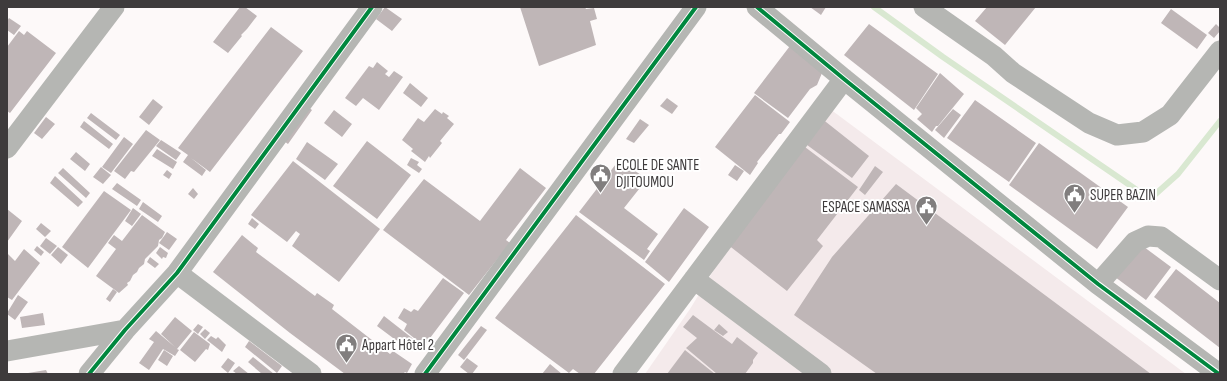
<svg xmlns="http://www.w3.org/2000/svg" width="1227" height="381" viewBox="0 0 1227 381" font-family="'Sofia Sans Condensed',sans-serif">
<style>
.built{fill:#f4eaeb}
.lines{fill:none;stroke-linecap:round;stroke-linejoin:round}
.stream{stroke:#d9e8d1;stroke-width:6}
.building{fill:#bfb6b7}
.street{stroke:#b5b6b3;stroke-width:21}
.cycleway-casing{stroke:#fff;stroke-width:6}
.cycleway{stroke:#00873e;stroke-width:4}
.labels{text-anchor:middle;stroke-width:4;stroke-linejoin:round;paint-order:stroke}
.poi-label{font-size:15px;fill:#3e3b3c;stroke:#fff;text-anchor:start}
</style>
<rect width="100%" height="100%" fill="#fdf9f9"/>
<path class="built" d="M830,109L1186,374H645L690,309L755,203Z"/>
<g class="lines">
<path class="stream" d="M874,7L943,57L1150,199L1178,174L1220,121"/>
</g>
<path class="building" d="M240,7H245L257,16L247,29L241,35L242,36L228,53L213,42Z
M385,7L402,19L392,31L376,19Z
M520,7H585L586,9L594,8L597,19L590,21L596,45L539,66Z
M810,7H826L821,15Z
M987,7H1036L1005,45L975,21Z
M1171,9L1207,35L1197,49L1161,23Z
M9,18L21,26L14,35L7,30V21Z
M869,24L938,74L914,110L844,55Z
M1216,24L1220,28V31L1214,38L1208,33Z
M271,27L303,51L210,172L191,158L206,170L202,176L183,162L188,155L178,148Z
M19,31L24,35L27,31L56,53L10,113L7,111V47Z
M793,42L822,73L817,85L810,89L788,118L754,93Z
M377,62L388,71L385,74L389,77L394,71L403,77L379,110L363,98L356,106L345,98L369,66L373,68Z
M940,73L964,94L938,126H936L932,132L917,119L922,114L916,108Z
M410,83L428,98L421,107L403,93Z
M755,95L790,122L781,134H779L757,162L758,163L750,175L715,147Z
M667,98L678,106L672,114L660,106Z
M153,99L163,107L149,125L139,117Z
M975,100L1036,143L1009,182L947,138Z
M305,105L312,110L288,144L281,139Z
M435,109L442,114L443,112L449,116L447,118L454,124L440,141L442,143L430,158L429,156L425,162L411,151L413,149L402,140L418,118L424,122Z
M953,109L961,115L944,138L935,130Z
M334,110L352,124L342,137L324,123Z
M91,113L120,135L116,140L87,118Z
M46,117L55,124L42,139L34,133Z
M821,118L869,156L852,178L803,142Z
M640,119L649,125L634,143L626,139Z
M84,121L113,144L109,149L80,127Z
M146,130L160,140L134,172L131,171L125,179L114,171Z
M124,137L133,144L111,173L102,167Z
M161,140L181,153L176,160L156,146Z
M367,141L411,175L377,219L333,186Z
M307,142L338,164L325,180L296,159Z
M1039,143L1128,207L1097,249L1009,185Z
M801,144L858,187L817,240L823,246L787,291L727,244Z
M157,149L177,162L173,169L152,156Z
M76,152L90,164L85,171L70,159Z
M411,158L419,162L417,165L422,169L419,173L407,165Z
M619,160L647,179L624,208L658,234L647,249L650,251L644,260L579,212Z
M293,161L380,229L339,282L292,246L300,234L296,231L287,242L251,215Z
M735,165L744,171L737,181L728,175Z
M875,166L883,172L865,195L859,190Z
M101,167L111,175L103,184L93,177Z
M63,168L90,193L86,198L58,173Z
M520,168L546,188L506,240L510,243L469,295L383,230L424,179L480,221Z
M167,170L172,174L169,179L163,175Z
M55,176L83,202L78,207L50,183Z
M117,183L141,200L137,206L112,189Z
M896,184L1151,374H877L794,315L832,257Z
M193,188L198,194L194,199L188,194Z
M104,191L131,210L88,268L62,247Z
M143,202L162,216L158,222L139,209Z
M133,208L141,214L132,226L125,221Z
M684,208L709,227L669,282L645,262Z
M7,209L22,221L7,242Z
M142,215L165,232L162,238L159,240L158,246L145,259L144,264L139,268L137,272L133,275L130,281L127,283L128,285L119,293L96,276L116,249L108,243L114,235L122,241Z
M576,215L665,284L594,374H580L573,369L569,373L495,318Z
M252,218L259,224L255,229L248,224Z
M41,223L51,231L45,237L36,229Z
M167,232L177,239L169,250L159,243Z
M242,235L258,248L256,252L315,296L317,293L334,305L332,309L390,354L393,351L412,364L407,373L405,372L403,374H345L290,333L213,272Z
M46,238L57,246L50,254L40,246Z
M1140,244L1171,267L1146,300L1115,277Z
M37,246L44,252L41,256L34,250Z
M58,247L68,255L61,264L51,255Z
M160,247L168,253L166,258L163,257L162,259L156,253Z
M24,249L40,263L12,300L7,297V253L15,261Z
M150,257L159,264L155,268L147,262Z
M1176,269L1220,303V348L1154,297Z
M443,278L464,293L424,346L404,330L407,324L398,318L404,308L411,312L414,309L418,311Z
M113,289L117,292L110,302L106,299Z
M18,295L28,302L15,320L7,314V313Z
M43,313L45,325L22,328L20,317Z
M693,315L732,344L737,337L758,353L753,360V363L745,374H717L686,348L697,338L683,327Z
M384,316L421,345L416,352L400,339L397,341L377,326Z
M175,317L192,331L177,349L179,350L175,356L163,349L149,370L139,363L154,342L149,339L156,331L175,347L161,334Z
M198,324L203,327L198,334L193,330Z
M719,324L728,332L723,336L714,330Z
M481,326L487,330L464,360L458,355Z
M205,329L210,333L205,339L200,334Z
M194,332L210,344L208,350L206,349L195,362L180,350Z
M211,336L216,339L218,337L226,345L222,352L207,340Z
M249,341L282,366L277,373L245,347Z
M164,350L173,356L167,366L158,360Z
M685,350L715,374H667Z
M253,357L274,374H262L248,362Z
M228,358L235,363L228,373L221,367Z
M467,358L478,366L472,374H469L460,367Z
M550,364L562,374H542Z
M239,366L249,374H237L233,371Z
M46,370L48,374H28V373Z"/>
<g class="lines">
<path class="street" d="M757,7L844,79L1098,284L1219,374
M924,7L994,56L1013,73L1089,123L1117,135L1143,132L1170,115L1220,51
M7,148L114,7
M177,273L311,374
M694,279L821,374
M1098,284L1135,242L1148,236L1161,237L1220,280
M7,351L125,330
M89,374L125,330L177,273L372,7
M425,374L696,7
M623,374L844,79"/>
<defs>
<path id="cycleway" d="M757,7L844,79L1098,284L1219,374
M89,374L125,330L177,273L372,7
M425,374L696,7"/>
</defs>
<use href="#cycleway" class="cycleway-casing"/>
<use href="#cycleway" class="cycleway"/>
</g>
<defs>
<symbol id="civic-pin" viewBox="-11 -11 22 30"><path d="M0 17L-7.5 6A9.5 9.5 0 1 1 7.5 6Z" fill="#817e7e" stroke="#fff"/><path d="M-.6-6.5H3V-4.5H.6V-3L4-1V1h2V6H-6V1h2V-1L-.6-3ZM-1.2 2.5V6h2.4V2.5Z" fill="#fff"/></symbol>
</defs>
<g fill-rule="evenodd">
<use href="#civic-pin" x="588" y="162" width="25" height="34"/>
<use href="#civic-pin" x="1062" y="182" width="25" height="34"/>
<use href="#civic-pin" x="914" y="194" width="25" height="34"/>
<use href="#civic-pin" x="334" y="332" width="25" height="34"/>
</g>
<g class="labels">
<g class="poi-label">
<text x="616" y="170">ECOLE DE SANTE<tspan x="616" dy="17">DJITOUMOU</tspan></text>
<text x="1090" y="200">SUPER BAZIN</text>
<text x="910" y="212" text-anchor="end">ESPACE SAMASSA</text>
<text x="362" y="350">Appart Hôtel 2</text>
</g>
</g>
<rect width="1227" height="381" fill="none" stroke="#3e3b3c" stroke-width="16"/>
</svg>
